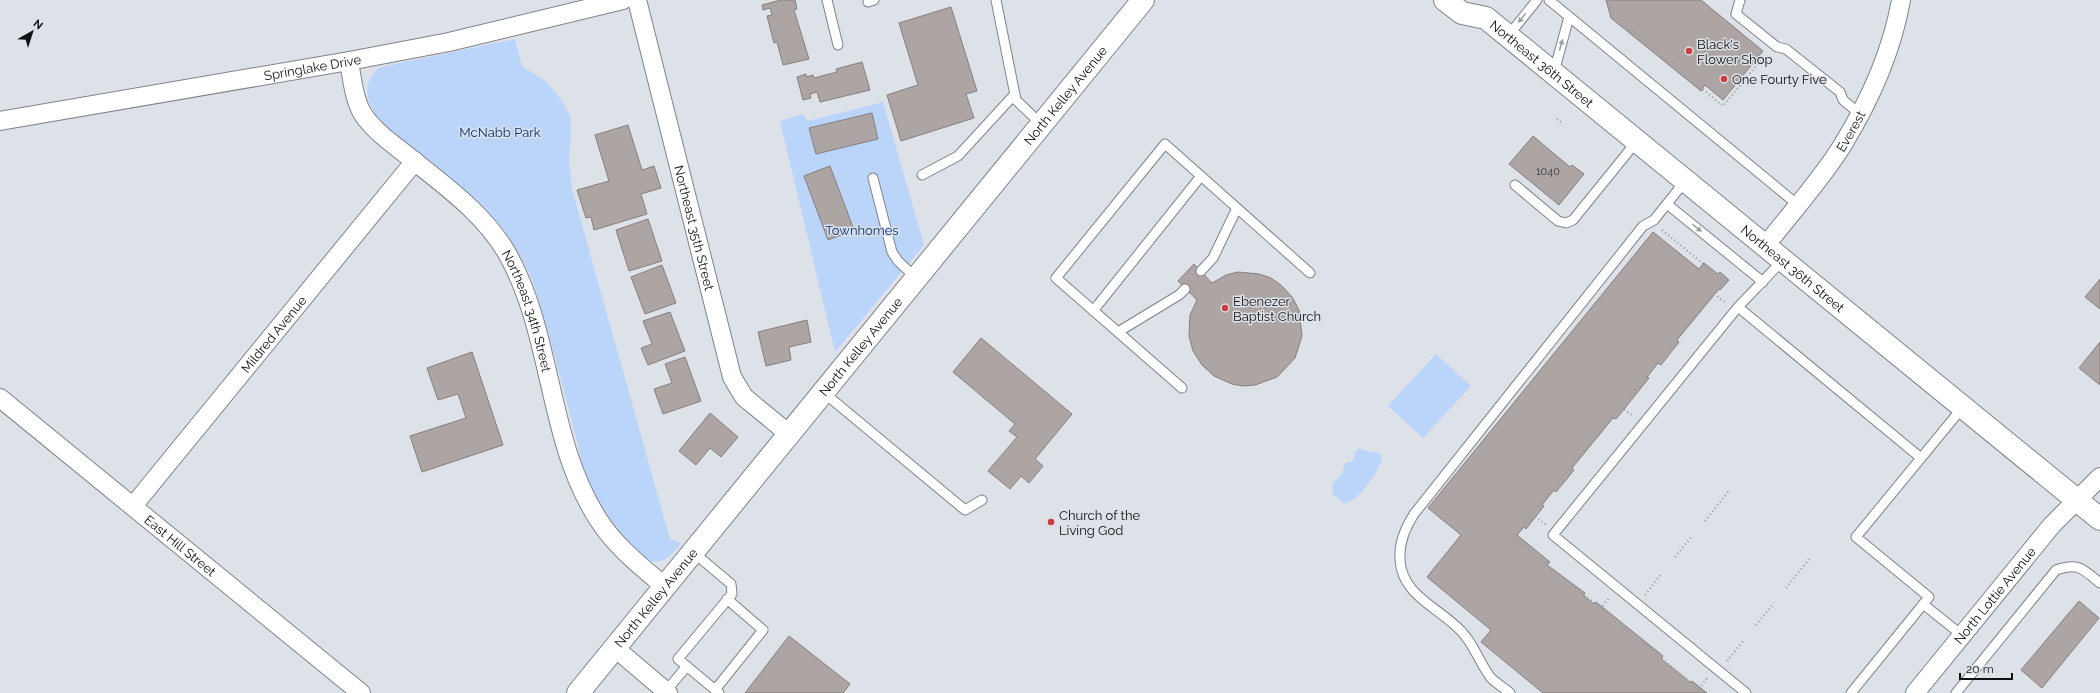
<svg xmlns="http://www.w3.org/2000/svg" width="2100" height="693" viewBox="0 0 2100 693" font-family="Raleway,sans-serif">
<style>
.park{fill:#bbd4f9}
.building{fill:#ada5a4;stroke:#877e7e}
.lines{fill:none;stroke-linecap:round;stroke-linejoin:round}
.lane-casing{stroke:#7f8389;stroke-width:11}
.street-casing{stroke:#7f8389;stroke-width:20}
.secondary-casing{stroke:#7f8389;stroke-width:24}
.path{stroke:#9a9da2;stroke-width:2.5;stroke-dasharray:1 3;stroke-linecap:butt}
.lane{stroke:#fff;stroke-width:9}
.street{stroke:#fff;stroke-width:18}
.secondary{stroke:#fff;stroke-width:22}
.oneway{fill:#9fa0a1}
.poi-dot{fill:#cc3d40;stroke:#dde1e8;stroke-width:1.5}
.labels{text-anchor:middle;stroke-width:3;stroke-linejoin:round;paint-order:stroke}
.number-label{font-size:11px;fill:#373637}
.poi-label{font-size:13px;fill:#101113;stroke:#dde1e8;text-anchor:start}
.street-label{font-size:13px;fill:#101113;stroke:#dde1e8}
.park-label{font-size:13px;fill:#033676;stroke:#dde1e8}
</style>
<rect width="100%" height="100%" fill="#dde1e8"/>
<path class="park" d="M515,39L522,66L547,82L561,100L570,116L571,134L569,161L572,189L670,539L681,543C674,552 664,565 650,561C629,556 594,500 587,479C582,465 579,450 576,436C564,393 554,349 540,306C537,295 534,283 529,273C507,224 463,189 422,156C406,142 381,128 372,108C364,92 366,77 381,67Z
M883,102L924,245L835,352L780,121L803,114L807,121Z
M1436,354L1471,386L1423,438L1388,406Z
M1359,448L1370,452H1376L1382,456C1382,468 1357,504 1343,503L1333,494L1332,485L1342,473L1346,462H1352L1355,456L1354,453Z"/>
<path class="building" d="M781,0H795L797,9L794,10L809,59L783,65L777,42L774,43L767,16L772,15L770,8L763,10L762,5Z
M1606,0H1701L1763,51L1723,100L1705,85L1701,91L1611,18Z
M951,7L977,91L966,94L974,118L901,141L887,95L918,85L899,23Z
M862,62L870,90L820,102L817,92L810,94L811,98L803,100L797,77L806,74V77L813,75L814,78L837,72L836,69Z
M872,113L878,139L816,154L809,128Z
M628,125L642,170L654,166L661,188L641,194L647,214L594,230L591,217L586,218L577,190L609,181L595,135Z
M1533,136L1570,167L1572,165L1584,174L1559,205L1509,164Z
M830,166L854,230L828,240L804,176Z
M648,219L662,261L629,271L616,230Z
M1653,232L1699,269L1704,263L1718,274L1720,272L1729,280L1720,290L1719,289L1677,340L1679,342L1661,365L1658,363L1647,377L1649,378L1616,419L1613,418L1572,468L1574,470L1556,492L1554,490L1542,505L1544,506L1526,529L1524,527L1517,535L1550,562L1547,565L1585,593L1583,595L1594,604L1596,602L1663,656L1661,659L1691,683L1692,681L1707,693H1543L1481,642L1491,630L1427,577L1461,535L1428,508Z
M1194,264L1212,283L1226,275L1238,272L1259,274L1271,278L1282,286L1292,297L1299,310L1302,336L1295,358L1277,377L1255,385L1243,386L1232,384L1214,376L1202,365L1193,351L1189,336L1190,315L1197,300L1178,281Z
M662,265L676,303L645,314L631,277Z
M2100,279V309L2085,297Z
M670,312L685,351L648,365L641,348L652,344L643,321Z
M807,320L811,342L789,347L791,360L766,366L758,332Z
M981,338L1072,414L1035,459L1043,466L1029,483L1021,476L1010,489L988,471L1017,437L1009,431L1015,424L953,372Z
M2100,342V385L2079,368Z
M472,352L503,445L422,472L410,436L466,418L458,394L438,400L427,368Z
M685,357L701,401L663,414L654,389L672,383L665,364Z
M710,413L738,437L721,457L710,448L696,465L679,451Z
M2079,601L2099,618L2042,688L2021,670Z
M789,636L850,684L843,693H745Z"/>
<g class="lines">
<defs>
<path id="lane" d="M827,0L838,45
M996,0L1016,100L1041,124
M1549,0L1798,205
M1740,0L1736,14L1777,47L1786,49L1840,92L1843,100L1860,114
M868,2L874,0
M1508,36L1537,0
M1554,72L1569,17
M922,175L958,156L1014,95
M873,178L892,252L898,261L916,278
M1515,185L1558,221L1566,223L1573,220L1637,141
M1667,204L1763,282
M1201,271L1213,258L1237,208
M1738,307L1921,458
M1093,311L1201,176
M1118,332L1179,295L1185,289
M1182,388L1056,278L1165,144L1310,273
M823,392L965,510L982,500
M693,552L731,584L732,594L678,659L719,693
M1923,604L1963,636
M715,690L763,630L727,599
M666,691L687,666
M1510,693C1504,688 1496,683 1491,678C1480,664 1474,644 1461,631C1440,608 1402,596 1400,560C1399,542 1405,529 1414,514L1643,226L1654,220L1686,180
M1746,693L1553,535L1738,307L1783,260
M1851,693L1929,597L1856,537L1963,407
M1956,693L2056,570C2078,562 2083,569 2100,583"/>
<g id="street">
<path id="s1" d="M637,0L732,377L744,397L789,434"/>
<path id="s2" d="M349,61C352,78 354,101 364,116C377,134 397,147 414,161C448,188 486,216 508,255C554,338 547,443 600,522C617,548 642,567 665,587"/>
<path id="s3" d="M0,121L349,61L449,42L623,0"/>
<path id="s4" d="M1766,245C1791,213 1820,181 1842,146C1869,102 1892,51 1901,0"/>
<path id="s5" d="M0,398L361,693"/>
<path id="s6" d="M133,506L415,161"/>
<path d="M615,648L668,693"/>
<path id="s7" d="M1915,693L2052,525L2100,477"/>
</g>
<g id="secondary">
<path id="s8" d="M1445,0L1462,13L1486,18L2100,519"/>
<path id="s9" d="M578,693L1143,0"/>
</g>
</defs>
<use href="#lane" class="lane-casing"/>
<use href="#street" class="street-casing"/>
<use href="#secondary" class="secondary-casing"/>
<path class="path" d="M1609,0L1614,16L1723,106L1765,55
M1557,119L1563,124
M1662,230L1724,281L1513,537L1704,693
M1714,294L1726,303
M1621,407L1633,416
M1532,514L1546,525
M1705,521L1728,492
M1675,557L1692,536
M1786,588L1810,558
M1645,595L1662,573
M1600,609L1609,598
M1756,625L1774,603
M1727,661L1744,640
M1699,689L1708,677"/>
<use href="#lane" class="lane"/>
<use href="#street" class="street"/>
<use href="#secondary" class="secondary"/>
</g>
<defs><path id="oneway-solid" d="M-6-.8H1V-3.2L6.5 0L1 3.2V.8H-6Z"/></defs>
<g class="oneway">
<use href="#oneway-solid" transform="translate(1522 18) rotate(129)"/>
<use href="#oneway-solid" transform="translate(1561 45) rotate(-75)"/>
<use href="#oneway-solid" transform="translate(1697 228) rotate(39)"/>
</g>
<g class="poi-dot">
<circle cx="1689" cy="51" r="4"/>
<circle cx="1724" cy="79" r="4"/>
<circle cx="1225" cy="308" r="4"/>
<circle cx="1051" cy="522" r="4"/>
</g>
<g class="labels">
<g class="number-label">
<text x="1548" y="175">1040</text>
</g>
<g class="poi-label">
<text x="1697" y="49">Black's<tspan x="1697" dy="15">Flower Shop</tspan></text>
<text x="1732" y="84">One Fourty Five</text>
<text x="1233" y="306">Ebenezer<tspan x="1233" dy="15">Baptist Church</tspan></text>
<text x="1059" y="520">Church of the<tspan x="1059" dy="15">Living God</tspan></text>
</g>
<g class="street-label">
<text dy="5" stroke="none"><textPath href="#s8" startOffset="118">Northeast 36th Street</textPath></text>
<text dy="5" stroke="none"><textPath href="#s3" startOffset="317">Springlake Drive</textPath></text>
<text dy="5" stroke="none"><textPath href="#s9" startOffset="771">North Kelley Avenue</textPath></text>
<text dy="5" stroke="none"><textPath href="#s4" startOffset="142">Everest</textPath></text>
<text dy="5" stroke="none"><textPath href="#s1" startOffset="235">Northeast 35th Street</textPath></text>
<text dy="5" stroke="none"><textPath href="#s8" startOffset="442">Northeast 36th Street</textPath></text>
<text dy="5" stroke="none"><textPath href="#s2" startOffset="318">Northeast 34th Street</textPath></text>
<text dy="5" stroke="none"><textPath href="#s6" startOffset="222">Mildred Avenue</textPath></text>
<text dy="5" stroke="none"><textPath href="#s9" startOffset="447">North Kelley Avenue</textPath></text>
<text dy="5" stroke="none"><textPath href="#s5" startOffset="233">East Hill Street</textPath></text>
<text dy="5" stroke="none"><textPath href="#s7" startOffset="126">North Lottie Avenue</textPath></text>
<text dy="5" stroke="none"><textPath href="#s9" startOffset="123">North Kelley Avenue</textPath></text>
</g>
<g class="park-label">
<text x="500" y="137">McNabb Park</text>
<text x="862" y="235">Townhomes</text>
</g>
</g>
<g transform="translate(32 32) rotate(39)" stroke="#dde1e8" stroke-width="3" paint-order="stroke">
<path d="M0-3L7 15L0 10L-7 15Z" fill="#101113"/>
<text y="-6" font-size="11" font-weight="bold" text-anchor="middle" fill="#101113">N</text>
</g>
<path d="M1960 673v6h52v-6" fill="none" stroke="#101113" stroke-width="2"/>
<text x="1966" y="673" font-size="12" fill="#101113" stroke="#dde1e8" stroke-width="3" paint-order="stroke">20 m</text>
</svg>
